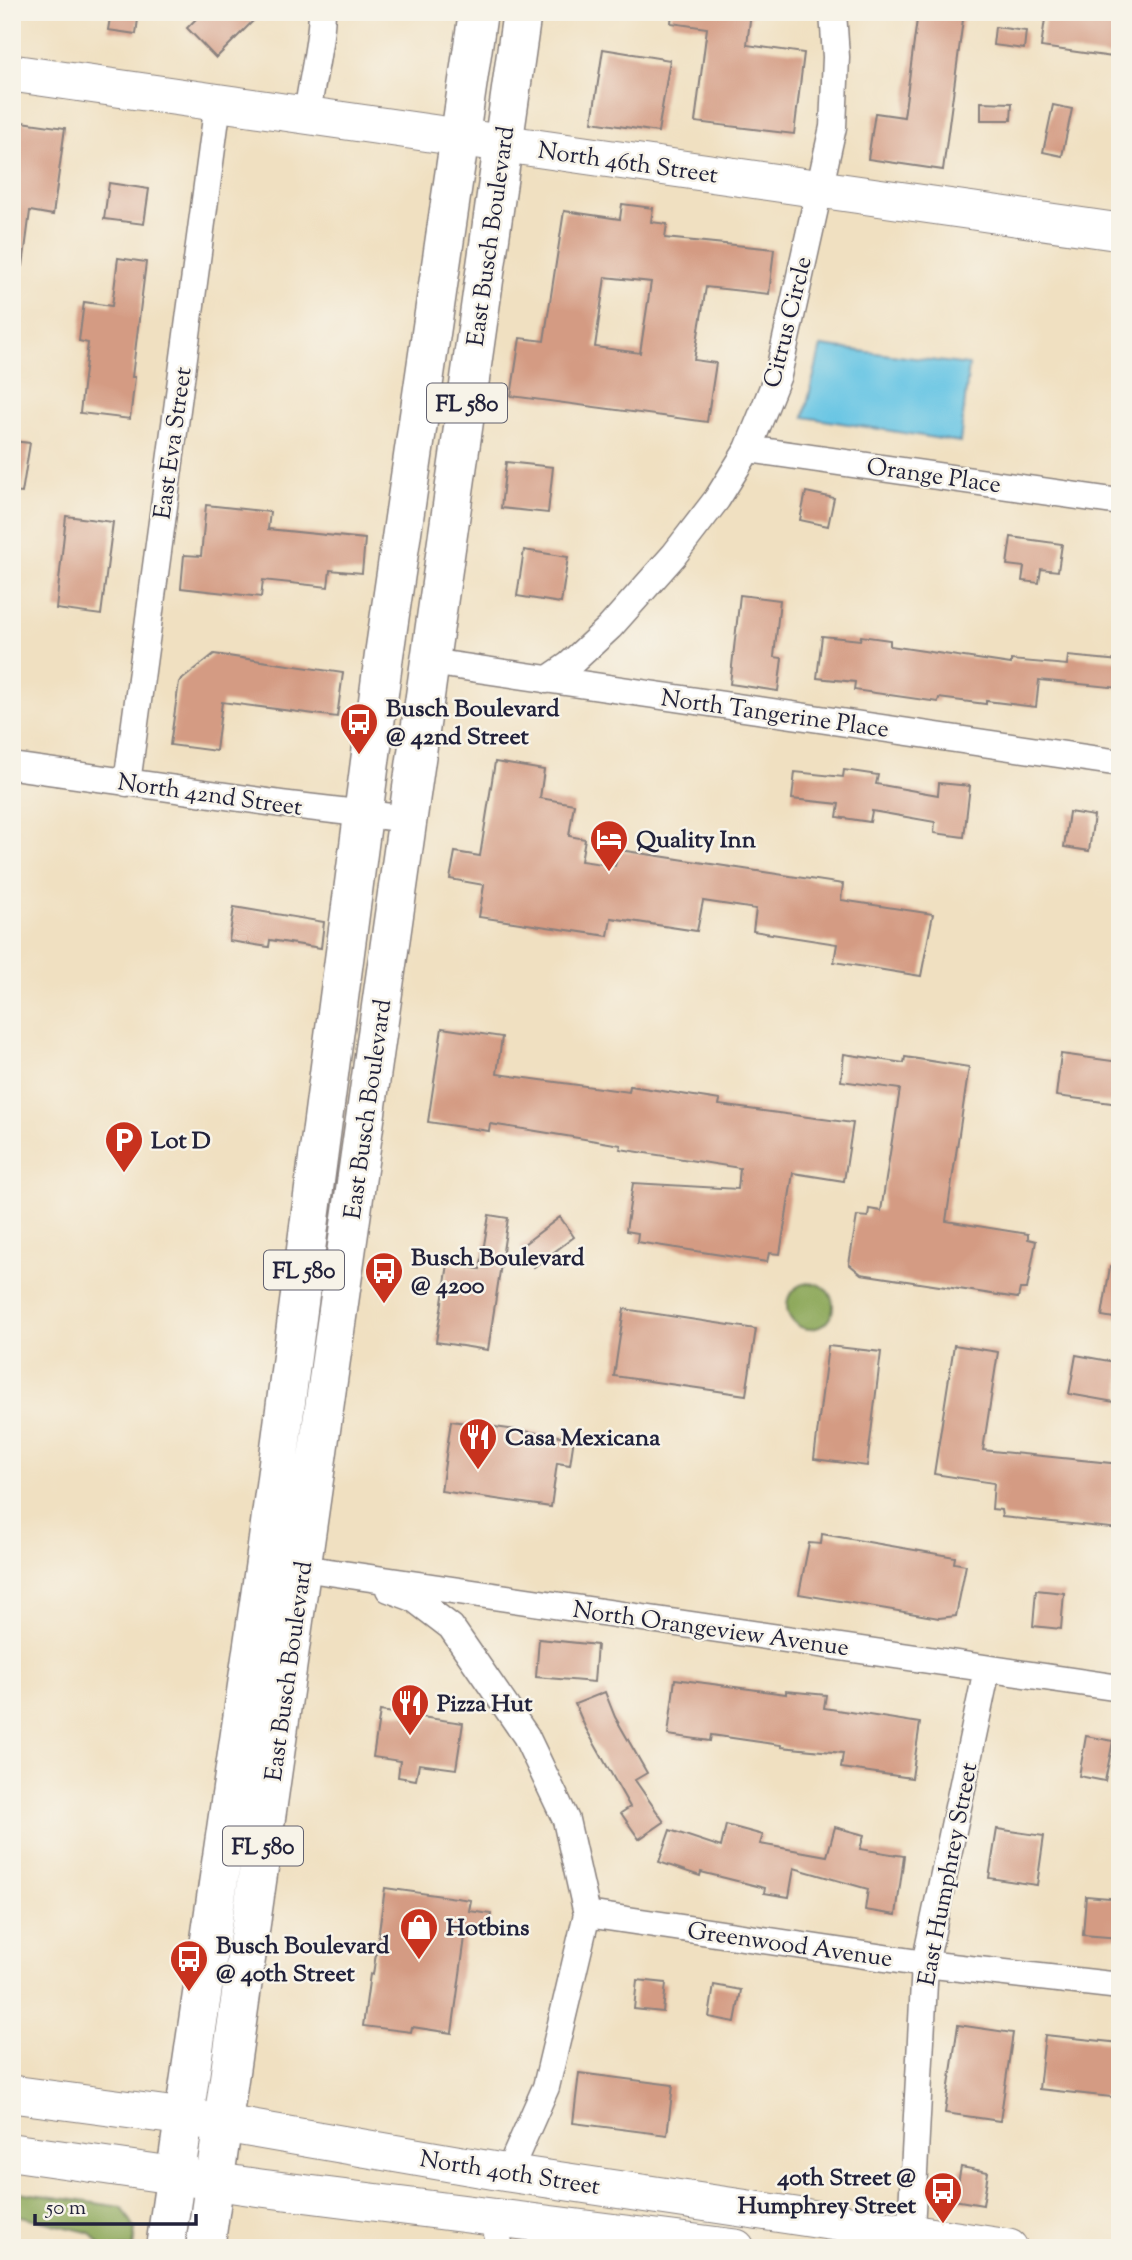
<svg xmlns="http://www.w3.org/2000/svg" width="1132" height="2260" viewBox="0 0 1132 2260" font-family="'Sorts Mill Goudy',serif">
<style>
.forest{fill:#8ea95b;stroke:#58664b;stroke-width:2}
.water{fill:#66c5e4;stroke:#447490;stroke-width:2}
.building{fill:#d49b83;fill-rule:evenodd}
.lines{fill:none;stroke-linecap:round;stroke-linejoin:round}
.street-casing{stroke:#89817e;stroke-width:29}
.secondary-casing{stroke:#89817e;stroke-width:39}
.primary-casing{stroke:#89817e;stroke-width:41}
.street{stroke:#fff;stroke-width:26}
.secondary{stroke:#fff;stroke-width:37}
.primary{stroke:#fff;stroke-width:38}
.labels{text-anchor:middle;stroke-width:5;stroke-linejoin:round;paint-order:stroke}
.shield{fill:#f7f3e8;stroke:#62616f;stroke-width:2}
.shield-label{font-size:23px;font-weight:bold;fill:#22223b}
.street-label{font-size:24px;fill:#22223b;stroke:#f7f3e8}
.poi-label{font-size:24px;font-weight:bold;fill:#22223b;stroke:#f7f3e8;text-anchor:start}
</style>
<rect width="100%" height="100%" fill="#f7f3e8"/>
<filter id="ink" filterUnits="userSpaceOnUse"><feTurbulence type="fractalNoise" baseFrequency=".0143" numOctaves="2"/><feDisplacementMap in="SourceGraphic" scale="14" xChannelSelector="R" yChannelSelector="G"/><feConvolveMatrix kernelMatrix="1 2 1 2 8 2 1 2 1" color-interpolation-filters="sRGB"/></filter>
<filter id="wash" filterUnits="userSpaceOnUse"><feTurbulence type="fractalNoise" baseFrequency=".00686" numOctaves="4" result="noise"/><feDisplacementMap in="SourceGraphic" scale="28" xChannelSelector="R" yChannelSelector="G"/><feGaussianBlur stdDeviation="1.57" result="paint"/><feColorMatrix in="noise" values="0 0 0 0 0 0 0 0 0 0 0 0 0 0 0 0 0 1.4 0 .05"/><feComposite in="paint" operator="in"/></filter>
<g filter="url(#wash)">
<rect width="100%" height="100%" fill="#f0e0c1"/>
<path class="forest" d="M787 1306a23 23 0 1 1 46 0a23 23 0 1 1-46 0Z
M12,2191L122,2207L135,2229L133,2248H103L91,2233L12,2214Z"/>
<path class="water" d="M821,346L969,365L960,442L804,417Z"/>
<g id="blocks">
<path class="building" d="M111,12H139L136,34L108,30Z
M203,12H262L216,58L187,28Z
M672,12H751L747,45L804,53L794,134L695,122L707,28L671,23Z
M918,12H964L943,170L868,159L875,113L904,117Z
M1046,12L1094,16V12H1120V58L1041,47Z
M995,27L1026,31L1024,49L993,45Z
M603,49L670,60L658,132L592,122Z
M981,102L1012,103L1011,120H981Z
M1053,105L1072,109L1062,156L1043,152Z
M15,121L65,128L53,215L30,211L23,266H12V139Z
M109,183L149,189L144,224L104,219Z
M622,204L653,208L651,222L667,224L665,238L774,249L769,294L706,287L694,360L716,363L707,422L511,396L520,338L544,341L564,211L620,219ZM605,277L651,282L640,353L595,347Z
M118,258L146,262L132,377H135L130,419L80,413L88,343L79,341L84,302L112,306Z
M12,441L30,443L22,493L12,492Z
M506,462L553,467L548,513L501,508Z
M806,492L834,498L828,526L800,520Z
M206,505L270,512L268,529L365,539L362,573L330,570L328,587L263,580L261,597L181,588L184,555L201,556Z
M66,516L113,522L101,615L56,609Z
M1011,537L1062,544L1058,571L1041,569L1039,583L1022,581L1024,567L1007,565Z
M524,550L568,557L561,603L517,596Z
M740,595L780,600L774,657L782,658L778,691L730,684Z
M822,636L860,640L861,636L890,640V646L1011,664V660L1067,665L1068,656L1120,661V688L1039,680L1036,707L986,701V704L939,698L938,702L854,690L855,682L817,678Z
M214,654L343,673L337,717L222,702L216,751L170,745L179,682Z
M495,762L544,770L540,798L574,804L569,836L585,839L581,861L615,866L619,850L843,884L841,900L933,914L921,976L834,962L837,944L753,931L756,909L703,901L697,931L611,918L608,936L479,917L484,885L450,879L455,852L480,856Z
M844,770L878,775L876,784L938,795L939,783L970,786L964,837L934,833L935,822L872,811L870,822L837,817L839,804L792,799L795,772L843,777Z
M1069,812L1094,816L1089,851L1064,847Z
M234,907L324,922L321,948L270,940L269,947L229,941Z
M442,1028L502,1037L497,1074L629,1092L630,1086L720,1100L719,1105L853,1123L844,1181L793,1173L780,1254L769,1253L767,1262L637,1242L638,1233L626,1231L633,1183L738,1189L740,1168L620,1149L621,1145L530,1130L490,1124L489,1131L428,1122Z
M844,1054L904,1063L905,1057L969,1067L946,1221L1028,1234V1239L1036,1241L1027,1289H1020L1018,1298L861,1274L849,1264L857,1216L868,1217L869,1209L881,1211L900,1089L841,1081Z
M1061,1054L1120,1062V1104L1056,1096Z
M489,1215L508,1218L488,1350L436,1342L448,1264L480,1269Z
M560,1217L574,1237L534,1267L520,1247Z
M1110,1267H1120V1319L1102,1316Z
M624,1309L756,1329L746,1395L614,1376Z
M954,1345L998,1352L983,1450L1120,1464V1529L1002,1517L1001,1510L992,1509L994,1483L934,1474Z
M828,1346L881,1352L867,1466L814,1459Z
M1076,1355L1120,1363V1403L1069,1394Z
M451,1421L574,1438L570,1465L557,1463L551,1507L441,1491Z
M822,1534L955,1557L954,1563L966,1565L956,1616L939,1618L799,1594L809,1543L821,1544Z
M1036,1590L1064,1593L1061,1629L1033,1626Z
M539,1639L597,1645L594,1682L536,1677Z
M675,1679L786,1694V1691L826,1695L824,1708L920,1723L912,1778L841,1768L843,1753L781,1747V1745L711,1735L710,1741L668,1735Z
M605,1692L615,1717L647,1773L635,1780L664,1822L639,1839L621,1813L630,1807L585,1727L575,1704Z
M380,1711L463,1723L456,1769L419,1764L416,1780L398,1777L400,1761L373,1757Z
M1086,1736L1113,1741L1105,1781L1079,1776Z
M726,1825L763,1835L760,1844L827,1856L835,1827L864,1835L860,1849L904,1856L896,1915L865,1910L868,1889L794,1868L789,1897L764,1893L765,1888L701,1872L700,1876L659,1862L670,1830L721,1847Z
M997,1829L1044,1836L1037,1885L989,1878Z
M385,1888L471,1900L469,1911L491,1914L488,1933L466,1930L452,2033L412,2027L411,2032L363,2026L370,1974L373,1975Z
M1086,1896L1120,1899V1938L1083,1935Z
M637,1980L666,1983L663,2012L634,2009Z
M714,1985L741,1990L735,2022L709,2017Z
M958,2025L1013,2033L1000,2121L945,2113Z
M1045,2035L1120,2043V2098L1039,2089Z
M579,2073L673,2085L667,2135L573,2123Z
M961,2167L988,2172L983,2205L942,2198L945,2181L958,2183Z"/>
</g>
</g>
<g filter="url(#ink)">
<use href="#blocks" fill-opacity="0" stroke="#89817e" stroke-width="2"/>
<g class="lines">
<defs>
<path id="street" d="M307,116C311,81 321,48 322,12
M748,449L1120,502
M430,662L1120,763
M547,680L569,665L610,627L674,555L717,499L748,449L778,375L833,127L836,57L833,12
M12,766L282,804L408,819
M127,783L218,103
M302,1568L1120,1688
M389,1589L413,1598L451,1627L526,1736L566,1820L587,1914L546,2087L508,2173
M587,1914L925,1964L1120,1986
M494,2219L500,2248
M910,2248L925,1964L987,1669"/>
<path id="secondary" d="M12,73L1120,232
M12,2094L184,2117L508,2173L1009,2248
M12,2152L261,2188L736,2248"/>
<path id="primary" d="M165,2248L265,1562L384,655L478,12
M205,2248L522,12"/>
</defs>
<use href="#street" class="street-casing"/>
<use href="#secondary" class="secondary-casing"/>
<use href="#primary" class="primary-casing"/>
<use href="#street" class="street"/>
<use href="#secondary" class="secondary"/>
<use href="#primary" class="primary"/>
</g>
</g>
<defs>
<symbol id="bus-pin" viewBox="-11 -11 22 30"><path d="M0 17L-7.5 6A9.5 9.5 0 1 1 7.5 6Z" fill="#c8321e" stroke="#f7f3e8"/><path d="M-5-6H5V4H4V6H2V4H-2V6H-4V4H-5ZM-3.5-4V0h7V-4ZM-3.5 1.2v1.5H-2V1.2ZM2 1.2v1.5H3.5V1.2Z" fill="#fff"/></symbol>
<symbol id="hotel-pin" viewBox="-11 -11 22 30"><path d="M0 17L-7.5 6A9.5 9.5 0 1 1 7.5 6Z" fill="#c8321e" stroke="#f7f3e8"/><path d="M-6-4.5h1.5V1H6V5H4.5V3h-9V5H-6ZM-4 0a1.8 1.8 0 1 1 3.6 0ZM.5 0V-2.5h3Q6-2.5 6 0Z" fill="#fff"/></symbol>
<symbol id="parking-pin" viewBox="-11 -11 22 30"><path d="M0 17L-7.5 6A9.5 9.5 0 1 1 7.5 6Z" fill="#c8321e" stroke="#f7f3e8"/><path d="M-3.5-5.5H1a3.5 3.5 0 0 1 0 7H-1V5.5H-3.5ZM-1-3.4V-.6H.8a1.4 1.4 0 0 0 0-2.8Z" fill="#fff"/></symbol>
<symbol id="restaurant-pin" viewBox="-11 -11 22 30"><path d="M0 17L-7.5 6A9.5 9.5 0 1 1 7.5 6Z" fill="#c8321e" stroke="#f7f3e8"/><path d="M-5-6h1v4h1v-4h1v4h1v-4h1v5L-1.5 .5V6h-2V.5L-5-1ZM5-6V6H3V1.5H1.5Q1.5-4 5-6Z" fill="#fff"/></symbol>
<symbol id="shop-pin" viewBox="-11 -11 22 30"><path d="M0 17L-7.5 6A9.5 9.5 0 1 1 7.5 6Z" fill="#c8321e" stroke="#f7f3e8"/><path d="M-5-2.5h2.3a2.7 3.5 0 0 1 5.4 0H5L5.5 6h-11ZM-1.5-2.5h3a1.5 2.3 0 0 0-3 0Z" fill="#fff"/></symbol>
</defs>
<g fill-rule="evenodd">
<use href="#bus-pin" x="337" y="700" width="44" height="60"/>
<use href="#hotel-pin" x="587" y="817" width="44" height="60"/>
<use href="#parking-pin" x="102" y="1118" width="44" height="60"/>
<use href="#bus-pin" x="362" y="1249" width="44" height="60"/>
<use href="#restaurant-pin" x="456" y="1415" width="44" height="60"/>
<use href="#restaurant-pin" x="388" y="1681" width="44" height="60"/>
<use href="#shop-pin" x="397" y="1905" width="44" height="60"/>
<use href="#bus-pin" x="167" y="1937" width="44" height="60"/>
<use href="#bus-pin" x="921" y="2169" width="44" height="60"/>
</g>
<g class="labels">
<g class="shield">
<rect x="427" y="383.5" width="80" height="39" rx="5"/>
<rect x="264" y="1250.5" width="80" height="39" rx="5"/>
<rect x="223" y="1826.5" width="80" height="39" rx="5"/>
</g>
<g class="shield-label">
<text x="467" y="411">FL 580</text>
<text x="304" y="1278">FL 580</text>
<text x="263" y="1854">FL 580</text>
</g>
<g class="street-label">
<text transform="translate(628 162) rotate(8)" y="8">North 46th Street</text>
<text transform="translate(490 236) rotate(-82)" y="8">East Busch Boulevard</text>
<text transform="translate(787 322) rotate(-76)" y="8">Citrus Circle</text>
<text transform="translate(172 443) rotate(-82)" y="8">East Eva Street</text>
<text transform="translate(934 475) rotate(8)" y="8">Orange Place</text>
<text transform="translate(775 713) rotate(8)" y="8">North Tangerine Place</text>
<text transform="translate(210 794) rotate(8)" y="8">North 42nd Street</text>
<text transform="translate(367 1109) rotate(-82)" y="8">East Busch Boulevard</text>
<text transform="translate(711 1628) rotate(8)" y="8">North Orangeview Avenue</text>
<text transform="translate(288 1671) rotate(-82)" y="8">East Busch Boulevard</text>
<text transform="translate(947 1874) rotate(-79)" y="8">East Humphrey Street</text>
<text transform="translate(790 1944) rotate(8)" y="8">Greenwood Avenue</text>
<text transform="translate(510 2172) rotate(9)" y="8">North 40th Street</text>
</g>
<g class="poi-label">
<text x="386" y="716">Busch Boulevard<tspan x="386" dy="28">@ 42nd Street</tspan></text>
<text x="636" y="847">Quality Inn</text>
<text x="151" y="1148">Lot D</text>
<text x="411" y="1265">Busch Boulevard<tspan x="411" dy="28">@ 4200</tspan></text>
<text x="505" y="1445">Casa Mexicana</text>
<text x="437" y="1711">Pizza Hut</text>
<text x="446" y="1935">Hotbins</text>
<text x="216" y="1953">Busch Boulevard<tspan x="216" dy="28">@ 40th Street</tspan></text>
<text x="916" y="2185" text-anchor="end">40th Street @<tspan x="916" dy="28">Humphrey Street</tspan></text>
</g>
</g>
<rect width="1132" height="2260" fill="none" stroke="#f7f3e8" stroke-width="42"/>
<path d="M35 2214v10h161v-10" fill="none" stroke="#22223b" stroke-width="3.5"/>
<text x="46" y="2214" font-size="21" fill="#22223b" stroke="#f7f3e8" stroke-width="5" paint-order="stroke">50 m</text>
</svg>
